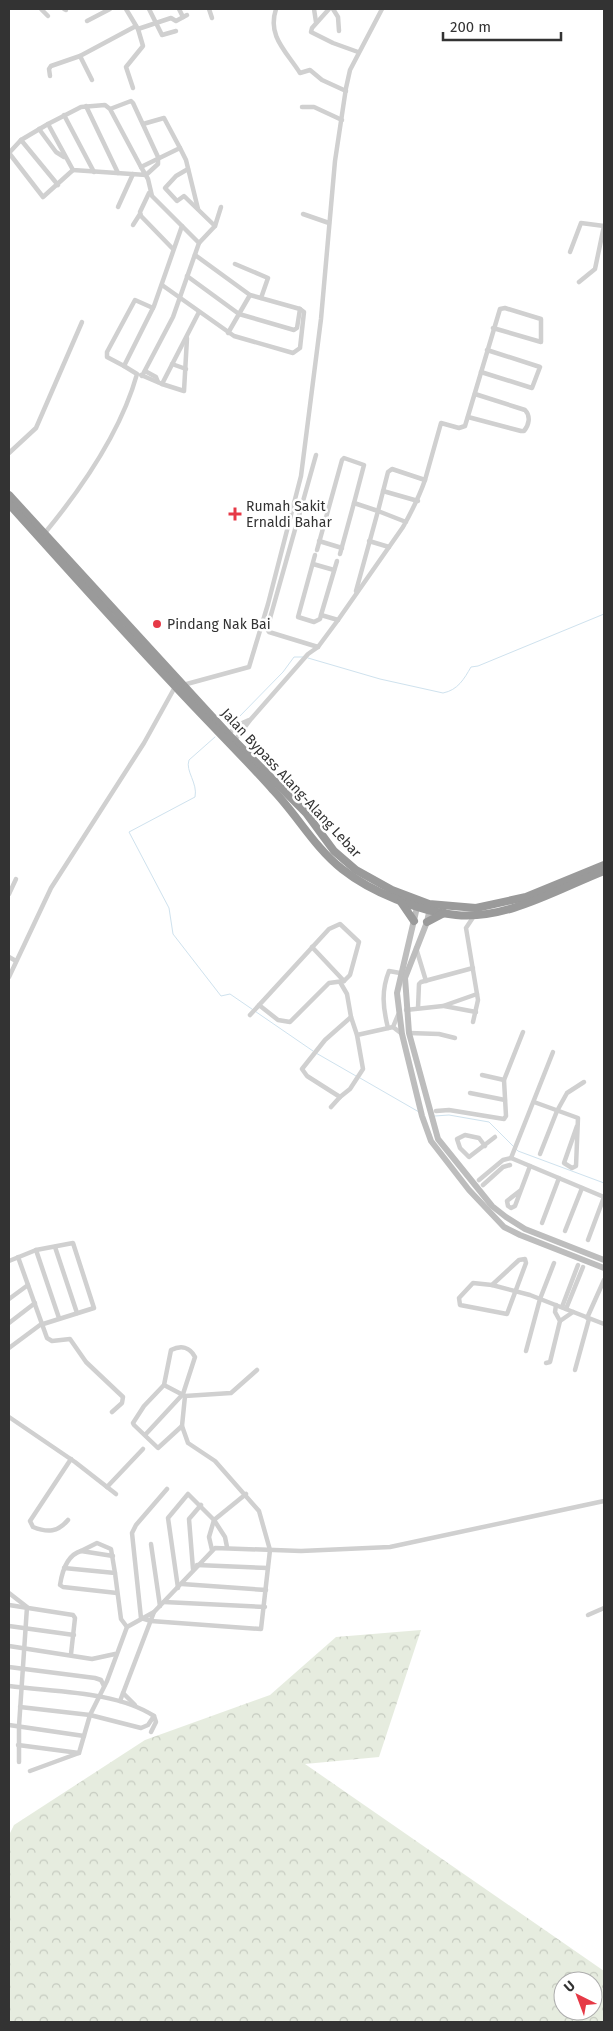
<svg xmlns="http://www.w3.org/2000/svg" width="613" height="2031" font-family="'Fira Sans',sans-serif">
<style>
.forest{fill:url(#forest-crowns);fill-rule:evenodd}
.lines{fill:none;stroke-linecap:round;stroke-linejoin:round}
.stream{stroke:#cfe2ee;stroke-width:1}
.street{stroke:#d0d0d0;stroke-width:4.5}
.secondary{stroke:#bdbdbd;stroke-width:6}
.highway{stroke:#9a9a9a;stroke-width:8}
.poi-dot{fill:#e63946;stroke:#fff;stroke-width:2}
.labels{text-anchor:middle;dominant-baseline:central;stroke-width:5;stroke-linejoin:round;paint-order:stroke}
.poi-label{font-size:14px;fill:#333;stroke:#fff;text-anchor:start}
.street-label{font-size:14px;fill:#333;stroke:#fff}
</style>
<defs>
<pattern id="forest-crowns" width="20" height="18" patternUnits="userSpaceOnUse" patternTransform="scale(1.25)"><rect width="20" height="18" fill="#e6ecdf"/><path d="M2 6a3 3 0 1 1 6 0M12 15a3 3 0 1 1 6 0" fill="none" stroke="#c6cbc0"/></pattern>
</defs>
<rect width="100%" height="100%" fill="#fff"/>
<path class="forest" d="M421,1630l-42,127 -74,7 299,207v51h-595v-187l5,-10 131,-85 125,-45 66,-58zM563,1981h30v30h-30z"/>
<g class="lines">
<g class="stream">
<path d="M308,658l72,21 63,14c15,-3 21,-14 28,-26l7,-1 126,-52"/>
<path d="M229,724l9,-6 45,-46 11,-15h10"/>
<path d="M215,737l-26,23c-4,11 9,23 6,37l-66,35 40,76 4,26 48,62 9,-2 83,57"/>
<path d="M316,1053l40,23"/>
<path d="M360,1078l59,34"/>
<path d="M435,1116l14,-1 40,7 29,29 86,32"/>
</g>
<g class="street">
<path d="M41,9l7,7"/>
<path d="M64,9l2,1"/>
<path d="M126,9l12,20 33,-11 5,3 11,-6"/>
<path d="M149,9l13,26 14,-4"/>
<path d="M179,9l4,8"/>
<path d="M209,9l3,9"/>
<path d="M276,9c-9,27 10,42 24,64l10,-3 12,10 24,11"/>
<path d="M314,9l2,13"/>
<path d="M329,9l-17,19 -1,4 22,11 25,9"/>
<path d="M333,9l5,8 1,14"/>
<path d="M87,21l23,-12"/>
<path d="M80,56l12,24"/>
<path d="M50,76l-1,-7 2,-3 29,-10 56,-30"/>
<path d="M133,88l-7,-21 17,-21 -5,-17"/>
<path d="M86,106l32,67"/>
<path d="M302,107h12l28,13"/>
<path d="M110,109l21,-8 2,2 25,54v7l-12,11 -73,-5 -25,-46 33,-17 24,-2 5,4 31,58 7,12 4,17 47,47 -26,74 -31,59"/>
<path d="M64,115l30,57"/>
<path d="M143,124l21,-6 16,30"/>
<path d="M39,129l17,23 8,5"/>
<path d="M21,140l37,45"/>
<path d="M9,153l34,44 30,-27"/>
<path d="M9,153l12,-13 27,-16"/>
<path d="M141,167l39,-19 6,12 12,49"/>
<path d="M188,169l-12,7 -11,12 12,13 7,-5 31,30 -16,17"/>
<path d="M149,193l-9,19 1,4 31,32"/>
<path d="M118,207l15,-33"/>
<path d="M303,214l26,9"/>
<path d="M133,225l7,-11"/>
<path d="M215,226l6,-19"/>
<path d="M570,252l11,-29 23,3"/>
<path d="M235,264l33,14 -7,20"/>
<path d="M187,276l52,38 55,16 3,-2 3,-19 -50,-14 -55,-40"/>
<path d="M579,282l16,-13 9,-43"/>
<path d="M162,285l72,51 59,17 7,-5 4,-36 -4,-3"/>
<path d="M228,333l22,-38"/>
<path d="M172,364l14,5"/>
<path d="M124,366l-17,-9v-5l28,-52 18,8"/>
<path d="M145,371l11,6 2,5"/>
<path d="M481,372l51,16 8,-21 -53,-17"/>
<path d="M141,375l21,9 37,-72"/>
<path d="M162,384l22,7 3,-53"/>
<path d="M468,417l53,14h3c5,-6 7,-15 1,-21l-50,-16"/>
<path d="M9,453l27,-25 46,-106"/>
<path d="M316,455l-49,174 2,3 49,15"/>
<path d="M425,480l16,-57 18,5 6,-2 35,-117 5,-1 36,11v23l-48,-14"/>
<path d="M383,491l35,10"/>
<path d="M44,534c38,-46 77,-102 93,-160l-13,-8 30,-60 28,-80"/>
<path d="M319,541l23,7"/>
<path d="M369,541l20,6"/>
<path d="M317,550l25,-90 2,-2 20,7 -10,38"/>
<path d="M340,554l14,-51 24,8 -22,80"/>
<path d="M315,555l-17,62 16,5 6,-3 1,-4"/>
<path d="M337,561l-16,54 17,5"/>
<path d="M313,564l21,6"/>
<path d="M183,685l66,-18 19,-63 33,-128 20,-157 14,-158 11,-73 4,-18 32,-61"/>
<path d="M228,734l12,-10 9,-4"/>
<path d="M235,740l16,-21 57,-65 10,-7 20,-27 65,-93c9,-16 16,-30 22,-47l-33,-11 -4,3 -10,39 28,11"/>
<path d="M9,894l7,-15"/>
<path d="M312,947l32,34"/>
<path d="M416,948l10,33"/>
<path d="M9,957l7,4"/>
<path d="M9,977l42,-89 93,-145 31,-56"/>
<path d="M444,1006l32,6"/>
<path d="M418,1008l1,-24 2,-2 52,-14"/>
<path d="M406,1010l37,-4 34,-12"/>
<path d="M250,1015l79,-86 11,-5 19,18 -9,33 -6,6 -15,2 -39,39 -12,-2 -19,-15"/>
<path d="M398,1015l-5,12 9,7"/>
<path d="M473,1022l5,-22 -12,-72 8,-12"/>
<path d="M388,1028c-5,-20 -7,-37 1,-57l11,2"/>
<path d="M409,1033l30,1 16,4"/>
<path d="M357,1035l36,-8"/>
<path d="M482,1075l22,5"/>
<path d="M470,1093l35,7"/>
<path d="M340,1097l10,-8 13,-20 -6,-34 -6,-18"/>
<path d="M534,1102l44,16 -2,48 -4,2 -8,-5 13,-37"/>
<path d="M331,1107l9,-10 -33,-21 -5,-7 23,-29 26,-23 -4,-23 -7,-12"/>
<path d="M436,1111l13,-1 55,9 2,-3 -2,-36 19,-48"/>
<path d="M485,1146l-6,-8 -14,-3 -8,4 3,9 9,9 26,-20"/>
<path d="M540,1154l17,-43 10,-18 17,-11"/>
<path d="M511,1158l42,-106"/>
<path d="M479,1180l24,-20 8,-2 93,39 -16,43"/>
<path d="M483,1185l20,-18 7,-2"/>
<path d="M521,1190l-14,11 1,5 3,2 4,-2 15,-40"/>
<path d="M542,1223l17,-45"/>
<path d="M565,1231l17,-43"/>
<path d="M55,1247l22,66"/>
<path d="M36,1250l23,68"/>
<path d="M18,1257l29,81 5,3 18,-2 16,23 37,35 -1,6 -10,9"/>
<path d="M525,1259l1,4 -19,51 -47,-9 -1,-7 14,-15 19,2 27,-25z"/>
<path d="M9,1261l27,-11 37,-7 21,65 -54,17 -31,23"/>
<path d="M492,1285l38,10 74,29"/>
<path d="M9,1299l19,-14"/>
<path d="M562,1307l16,-42"/>
<path d="M566,1309l17,-42"/>
<path d="M587,1318l17,-38"/>
<path d="M560,1321l13,-9"/>
<path d="M9,1323l26,-20"/>
<path d="M526,1351l14,-52 14,-36"/>
<path d="M546,1363l4,-1 10,-41 -5,-9 1,-7"/>
<path d="M575,1370l14,-51"/>
<path d="M164,1385l21,11 46,-3 26,-23"/>
<path d="M9,1417l66,45 41,32"/>
<path d="M182,1426l3,-30"/>
<path d="M145,1435l38,-41 12,-37c-5,-10 -14,-12 -24,-7l-7,35 -20,21 -11,17 1,2 24,23 24,-22 6,17 27,18 44,50 11,39 -9,79 -110,-8 -10,-3 -9,-85 4,-8 31,-36"/>
<path d="M107,1487l36,-38"/>
<path d="M68,1520c-10,12 -20,13 -35,7l-3,-6 41,-62"/>
<path d="M151,1544l9,62"/>
<path d="M227,1547l-2,-10 -11,-17 32,-26"/>
<path d="M81,1551l16,-8 14,6 4,24"/>
<path d="M113,1556l-32,-5c-14,4 -19,21 -21,34l3,2 54,6"/>
<path d="M197,1565l71,3"/>
<path d="M64,1568l51,5 6,46 6,8"/>
<path d="M193,1569l-4,-50 12,-14"/>
<path d="M182,1584l84,6"/>
<path d="M178,1588l-10,-70 20,-24 26,26 -5,17 3,13"/>
<path d="M9,1593l18,14 -8,119v36"/>
<path d="M164,1602l101,5"/>
<path d="M9,1605l64,10 2,3 -4,36"/>
<path d="M588,1615l16,-7"/>
<path d="M9,1626l65,9"/>
<path d="M9,1646l83,13 23,-5"/>
<path d="M9,1667l86,11 6,2 3,6"/>
<path d="M9,1686c45,6 107,5 145,30"/>
<path d="M123,1693l12,12"/>
<path d="M120,1701l34,-89"/>
<path d="M20,1707l70,8 51,13 7,-3 6,-9 2,6 -5,10"/>
<path d="M9,1725l75,11"/>
<path d="M18,1745l61,8"/>
<path d="M30,1771l49,-18 11,-38 17,-34 20,-54 27,-15 61,-64 86,3 89,-4 214,-46"/>
</g>
<g class="secondary">
<path d="M418,903l-21,90 5,41 20,82 9,25 38,49 35,37 16,8 84,33"/>
<path d="M430,908l-3,14 -22,56 1,13 3,42 29,106 54,67 14,11 19,12 79,31"/>
</g>
<g class="highway">
<path d="M9,495l219,239 78,79 28,38 22,19 36,20 37,14 47,4 50,-11 78,-32"/>
<path d="M9,504c55,61 109,122 165,181 33,36 67,69 99,105 24,25 42,58 69,79 29,23 78,43 114,46 51,5 102,-26 148,-44"/>
<path d="M401,902l13,19"/>
<path d="M427,922l17,-9"/>
</g>
</g>
<g class="poi-dot">
<path d="M232.5 506.5h5v5h5v5h-5v5h-5v-5h-5v-5h5z"/>
<circle cx="157" cy="624" r="5"/>
</g>
<g class="labels">
<g class="poi-label">
<text x="246" y="506">Rumah Sakit<tspan x="246" dy="16">Ernaldi Bahar</tspan></text>
<text x="167" y="624">Pindang Nak Bai</text>
</g>
<g class="street-label">
<text transform="translate(291 783) rotate(47)">Jalan Bypass Alang-Alang Lebar</text>
</g>
</g>
<rect width="613" height="2031" fill="none" stroke="#333333" stroke-width="20"/>
<g transform="translate(578 1996) rotate(318)"><circle r="24" fill="#ffffff" stroke="#adadad"/>
<path d="M0-4L9 19L0 12L-9 19Z" fill="#e63946"/>
<text y="-8" font-size="14" font-weight="bold" text-anchor="middle" fill="#333333">U</text>
</g>
<path d="M443 32v8h118v-8" fill="none" stroke="#333333" stroke-width="2.5"/>
<text x="450" y="32" font-size="15" fill="#333333" stroke="#ffffff" stroke-width="4" paint-order="stroke">200 m</text>
</svg>
